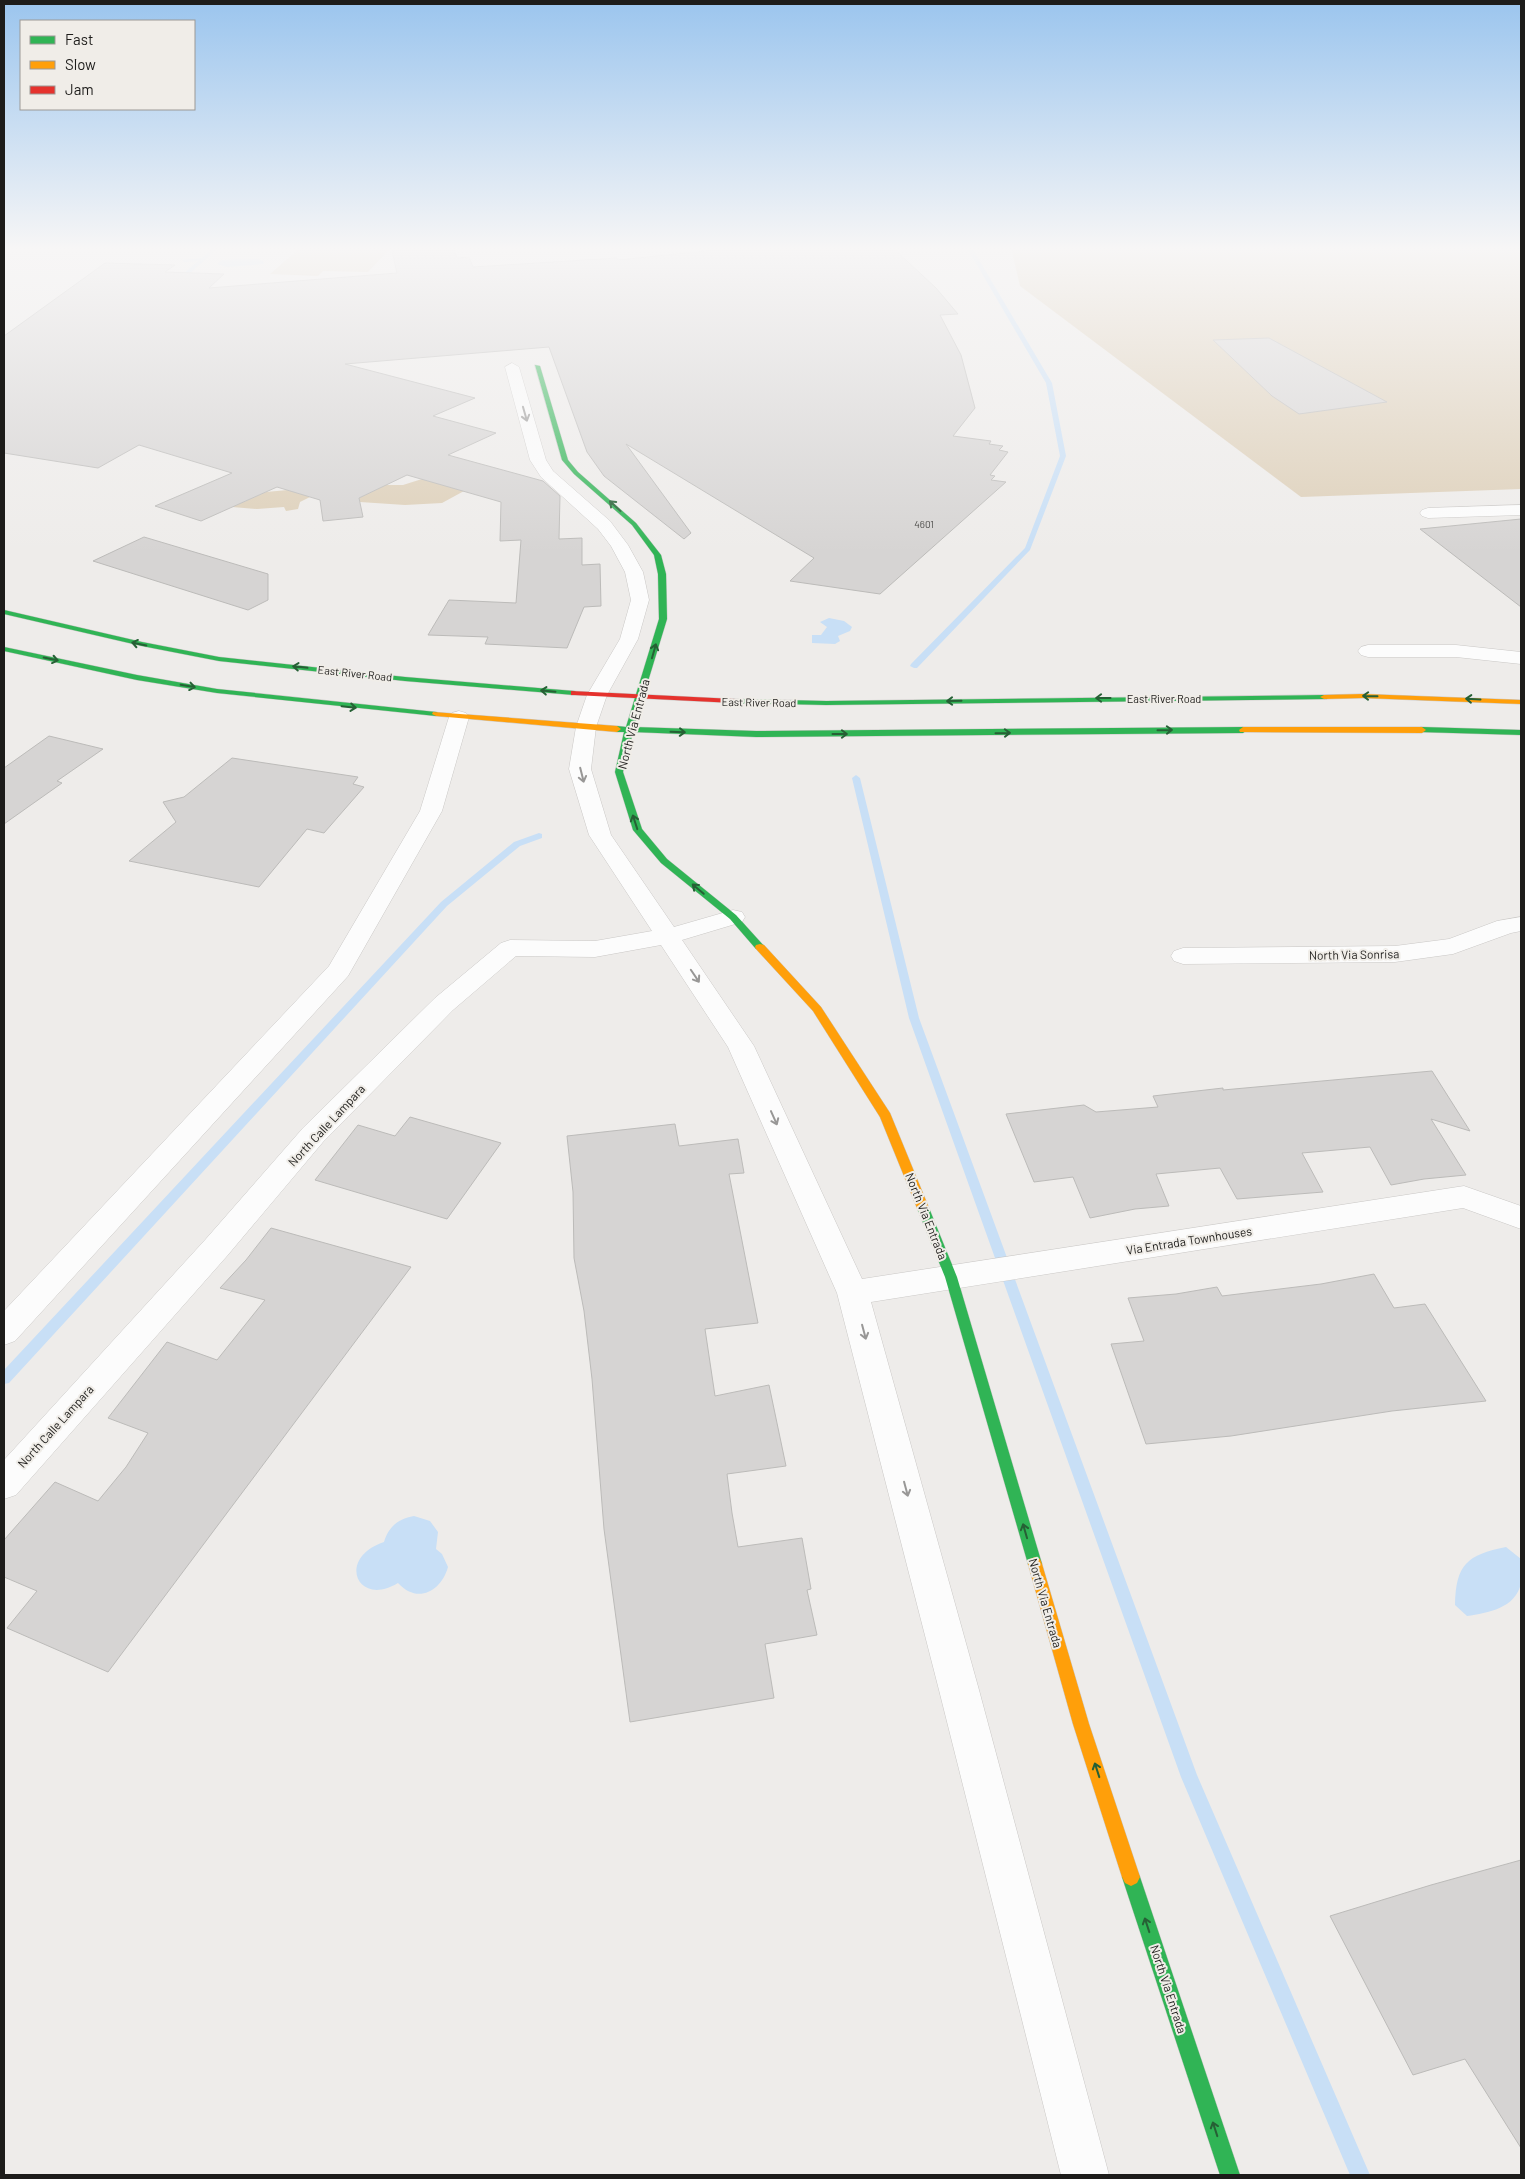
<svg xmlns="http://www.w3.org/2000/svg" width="1525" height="2179" font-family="Barlow,sans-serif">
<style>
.green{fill:#ddcfb8}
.water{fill:#c8dff6}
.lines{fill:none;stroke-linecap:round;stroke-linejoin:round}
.stream{fill:#c8dff6;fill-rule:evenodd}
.building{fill:#d6d4d3;stroke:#bcbbb9}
.street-casing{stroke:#cac8c6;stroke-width:1}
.fast-casing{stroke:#cac8c6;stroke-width:1}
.slow-casing{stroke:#cac8c6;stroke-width:1}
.jam-casing{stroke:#cac8c6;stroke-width:1}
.street{fill:#fcfcfc;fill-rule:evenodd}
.fast{fill:#30b455;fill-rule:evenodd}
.slow{fill:#ff9f0a;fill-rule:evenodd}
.jam{fill:#e5322d;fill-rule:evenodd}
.oneway{stroke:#989796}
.oneway2{stroke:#266035}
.labels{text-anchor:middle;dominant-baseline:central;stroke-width:4;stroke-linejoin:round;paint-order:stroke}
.number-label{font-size:10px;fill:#4b4a48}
.far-street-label{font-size:11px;fill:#1d1c1a;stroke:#f0ede8}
.street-label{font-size:12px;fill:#1d1c1a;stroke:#f0ede8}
</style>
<rect width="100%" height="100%" fill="#eeecea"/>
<g class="green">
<path d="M300,248l89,2 -21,22 -45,-1 -5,5 -48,-2z"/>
<path d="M1011,248h510v241l-220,8 -281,-211z"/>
<path d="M422,479l42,12 -22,12 -37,2 -45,-3 -1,-4 26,-13h18z"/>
<path d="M288,490l22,7 -10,5 -2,7 -12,2 -2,-4 -27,2 -25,-2 34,-15z"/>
</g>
<g class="water">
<path d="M258,259l5,2 1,3 -37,3 -10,-3 5,-4z"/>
<path d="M829,618l15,3 8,6 -2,4 -12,5 2,5 -5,3 -23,-1v-8h9l6,-8 -7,-5z"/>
<path d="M414,1516l16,5 8,11 -2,17 6,5 6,13c-7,25 -31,37 -50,16 -41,25 -62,-25 -14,-41 5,-16 14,-23 30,-26z"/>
<path d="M1506,1547l15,12c0,7 2,17 0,24 -5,25 -33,30 -54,33l-12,-11c1,-41 12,-50 51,-58z"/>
</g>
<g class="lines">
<g class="stream">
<path d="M213,248h5l-39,35h-4v-2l23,-20 -14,1 -2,-2 20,-2z"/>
<path d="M897,248h13l-11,2z"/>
<path d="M967,248h5l80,135 14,73 -36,94 -113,118h-3l-4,-2 1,-2 114,-116 35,-92 -14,-73z"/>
<path d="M856,775l4,3 59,240 278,757 173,400h-20l-169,-398 -272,-759 -57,-240z"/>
<path d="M539,833l3,1v4l-22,8 -73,60 -438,477 -5,1v-14l437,-468 73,-60z"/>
</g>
</g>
<g class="building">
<path d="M421,248h32l4,10 12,-1 4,10 144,-9 1,2 117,-12h158l43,40 22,26 -18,1 21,40 14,53 -22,28 38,5 -2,3 14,2 -4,4 9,2 -18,23 5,1 -4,4 15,2 -126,112 -90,-13 24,-23 -188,-114 65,89 -7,6 -80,-63 -17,-24 -38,-105 -204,17 130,34 -42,18 63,17 -48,22 95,26 17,15 -1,43 23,-1v27l18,-1 1,42 -17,1 -17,41 -82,-4 3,-7 -60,-2 21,-35 67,3 5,-63 -21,1 1,-39 -94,-27 -48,23 4,19 -40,4 -3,-21 -43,-13 -76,34 -46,-15 77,-33 -93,-28 -41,23 -94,-15v-117l101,-73 70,2 -10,7 59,2 -15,14 188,-15 -5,-22z"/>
<path d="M1269,338l118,64 -88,12 -27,-18 -59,-56z"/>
<path d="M1521,519v88l-101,-78z"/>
<path d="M144,537l124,37v26l-20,10 -155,-49z"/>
<path d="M49,736l54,13 -46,32 5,2 -58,41v-56z"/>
<path d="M232,758l126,19 -5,7 11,3 -40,46 -17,-4 -48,58 -130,-26 47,-39 -13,-20 21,-5z"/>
<path d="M1432,1071l38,60 -39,-12 35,56 -42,4 -33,6 -21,-38 -68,6 21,39 -86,7 -17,-31 -64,6 13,32 -34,3 -45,9 -17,-41 -39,5 -28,-68 78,-9 12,7 62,-5 -5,-11 70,-8v2z"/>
<path d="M410,1117l91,26 -54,76 -132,-39 43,-55 37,11z"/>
<path d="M675,1124l4,22 59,-7 6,34 -15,1 29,149 -53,6 10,67 54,-11 17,81 -59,8 5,39 6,34 64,-9 9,51 -4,1 10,45 -52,9 9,54 -144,24 -26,-193 -12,-150 -8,-68 -10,-53 -1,-66 -6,-56z"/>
<path d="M271,1228l140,39 -303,405 -101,-44 30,-37 -33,-14v-37l51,-58 43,19 28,-34 22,-34 -40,-15 59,-76 50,18 48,-60 -45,-12 26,-28z"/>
<path d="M1374,1274l20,34 31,-4 61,97 -94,10 -161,25 -85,8 -35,-100 33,-3 -16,-43 48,-4 41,-7 5,9 99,-12z"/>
<path d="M1521,1860v288l-56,-89 -52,16 -83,-159 101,-31z"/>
</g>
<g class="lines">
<defs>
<g id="street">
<path d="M512,363l7,4 27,93 7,11 57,50 18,24 15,27 6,28 -11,39 -31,56 -11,32 -5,42 20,66 63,92 59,-17 9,2 3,5 -3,5 -60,18 72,106 108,233 602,-93 57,20v23l-58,-21 -592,94 108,388 130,485h-48l-122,-485 -102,-397 -109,-246 -67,-102 -66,12 -79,-1 -63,54 -130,132 -96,114 -211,239 -12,4v-39l201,-220 98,-112 132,-130 66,-55 9,-3 85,1 57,-10 -63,-96 -20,-66 7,-42 11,-32 33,-56 11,-39 -6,-28 -14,-26 -13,-17 -57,-52 -11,-17 -25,-93z"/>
<path d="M1521,505v10l-93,3 -6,-2 -2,-3 2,-3 6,-2z"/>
<path d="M1368,645h88l65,7v12l-65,-7h-88l-7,-2 -3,-4 3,-4z"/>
<path d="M459,711l7,2 3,4 -27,94 -94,165 -333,365 -11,4v-34l325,-345 91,-155 29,-94 3,-4z"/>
<path d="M1521,917v14l-10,2 -58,21 -58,8 -212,2 -9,-3 -3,-5 3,-5 9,-3 212,-2 54,-7 48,-18z"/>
</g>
<g id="fast">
<path d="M535,365l5,1 28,94 10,12 58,51 25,32 5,19 1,45 -33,108 122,4 487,-4 4,3 -4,3 -487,4 -123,-5 -10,40 19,57 25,30 69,56 29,32 -1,2h-8l-26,-30 -69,-56 -28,-33 -18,-58 9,-40h-7l-4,-3 4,-3 9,1 33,-108 -1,-45 -4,-19 -22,-30 -58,-51 -12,-14z"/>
<path d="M4,610l138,32 77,15 186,20 169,14 4,2 -4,2 -169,-14 -186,-20 -77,-15 -138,-32z"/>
<path d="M4,647l133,28 80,14 219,23 4,2 -4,2 -219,-23 -80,-13 -133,-29z"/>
<path d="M1324,695l4,2 -1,2 -501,6 -92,-2 -4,-2 4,-2 92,2z"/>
<path d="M1422,727l99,3v5l-102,-3v-4z"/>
<path d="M923,1204l4,1 2,3 28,69 85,287 -2,5 -5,2 -5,-2 -2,-5 -83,-287 -28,-69 2,-3z"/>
<path d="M1131,1868l6,3 3,6 100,298h-20l-98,-298 3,-6z"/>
</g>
<g id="slow">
<path d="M1363,694l158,6v4l-158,-6 -39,1 -4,-2 4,-2z"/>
<path d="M433,712l184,14 4,3 -4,3 -181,-16 -4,-2z"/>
<path d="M1243,727h179l4,3 -4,3 -182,-1 -1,-2z"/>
<path d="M760,944l4,1 57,62 69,106 39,95 -2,3h-8l-2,-3 -37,-91 -67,-106 -57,-62 -1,-2 1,-2z"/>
<path d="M1035,1557l5,2 2,5 47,160 51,153 -3,6 -6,3 -6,-3 -3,-6 -49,-153 -45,-160 2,-5z"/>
</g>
<path id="jam" d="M571,691l163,8 4,2 -4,2 -160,-8h-3z"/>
</defs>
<use href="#street" class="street-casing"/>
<use href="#fast" class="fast-casing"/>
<use href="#slow" class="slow-casing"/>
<use href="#jam" class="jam-casing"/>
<use href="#street" class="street"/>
<use href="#fast" class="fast"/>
<use href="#slow" class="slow"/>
<use href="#jam" class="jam"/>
</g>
<defs><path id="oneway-shaft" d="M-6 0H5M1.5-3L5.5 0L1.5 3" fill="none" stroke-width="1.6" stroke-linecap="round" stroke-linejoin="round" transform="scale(1.25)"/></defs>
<g class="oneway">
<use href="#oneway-shaft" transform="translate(525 414) rotate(74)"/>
<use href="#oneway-shaft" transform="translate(582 775) rotate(76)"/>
<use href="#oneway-shaft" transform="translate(695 976) rotate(56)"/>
<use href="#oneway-shaft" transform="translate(774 1118) rotate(66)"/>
<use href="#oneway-shaft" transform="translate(864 1332) rotate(75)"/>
<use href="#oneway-shaft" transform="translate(906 1489) rotate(75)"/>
</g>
<g class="oneway2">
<use href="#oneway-shaft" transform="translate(615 506) rotate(-137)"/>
<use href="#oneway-shaft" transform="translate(139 644) rotate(-168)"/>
<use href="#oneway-shaft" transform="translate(654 651) rotate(-74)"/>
<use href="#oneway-shaft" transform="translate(51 659) rotate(12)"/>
<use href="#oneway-shaft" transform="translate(300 667) rotate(-174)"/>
<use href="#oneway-shaft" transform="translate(188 686) rotate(10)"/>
<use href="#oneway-shaft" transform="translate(548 691) rotate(-175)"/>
<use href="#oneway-shaft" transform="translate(1370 696) rotate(-179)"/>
<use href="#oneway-shaft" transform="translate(1103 698) rotate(180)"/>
<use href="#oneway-shaft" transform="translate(1473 699) rotate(-177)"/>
<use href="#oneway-shaft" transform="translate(954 701) rotate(179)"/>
<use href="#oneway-shaft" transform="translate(349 707) rotate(6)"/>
<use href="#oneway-shaft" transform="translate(1165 730) rotate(-1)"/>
<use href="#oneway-shaft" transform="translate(678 732) rotate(2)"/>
<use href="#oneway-shaft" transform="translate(1003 733) rotate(-1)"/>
<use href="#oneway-shaft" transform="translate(840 734)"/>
<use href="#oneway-shaft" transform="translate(635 822) rotate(-108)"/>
<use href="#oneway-shaft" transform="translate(698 889) rotate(-140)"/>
<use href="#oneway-shaft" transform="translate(1025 1531) rotate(-106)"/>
<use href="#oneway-shaft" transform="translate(1097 1770) rotate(-108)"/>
<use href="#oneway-shaft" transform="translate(1147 1925) rotate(-108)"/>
<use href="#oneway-shaft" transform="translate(1215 2129) rotate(-108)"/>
</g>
<linearGradient id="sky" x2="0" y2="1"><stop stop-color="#9bc5ee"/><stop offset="0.45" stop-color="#f7f6f6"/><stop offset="1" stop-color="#f7f6f6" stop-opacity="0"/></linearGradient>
<rect width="1525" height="553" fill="url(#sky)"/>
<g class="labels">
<g class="number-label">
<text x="924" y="524">4601</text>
</g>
<g class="far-street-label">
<text transform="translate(355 673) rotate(6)">East River Road</text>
<text x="1164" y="698">East River Road</text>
<text transform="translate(759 702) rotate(1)">East River Road</text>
</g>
<g class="street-label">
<text transform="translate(633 724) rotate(-75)">North Via Entrada</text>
<text transform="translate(1354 954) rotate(-1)">North Via Sonrisa</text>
<text transform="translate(326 1125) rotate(-47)">North Calle Lampara</text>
<text transform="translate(927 1216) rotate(68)">North Via Entrada</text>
<text transform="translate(1189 1240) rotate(-9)">Via Entrada Townhouses</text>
<text transform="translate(55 1426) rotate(-48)">North Calle Lampara</text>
<text transform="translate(1046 1603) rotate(74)">North Via Entrada</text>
<text transform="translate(1169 1989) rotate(72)">North Via Entrada</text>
</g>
</g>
<rect width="1525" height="2179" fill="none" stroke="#1d1c1a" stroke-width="10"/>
<rect x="20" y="20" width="175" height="90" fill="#f0ede8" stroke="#9c9996"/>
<rect x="30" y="36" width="25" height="8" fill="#30b455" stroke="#9c9996"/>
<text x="65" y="45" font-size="15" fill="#1d1c1a">Fast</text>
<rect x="30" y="61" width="25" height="8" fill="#ff9f0a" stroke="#9c9996"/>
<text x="65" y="70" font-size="15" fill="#1d1c1a">Slow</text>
<rect x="30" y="86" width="25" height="8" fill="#e5322d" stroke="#9c9996"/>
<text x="65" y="95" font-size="15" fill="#1d1c1a">Jam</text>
</svg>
